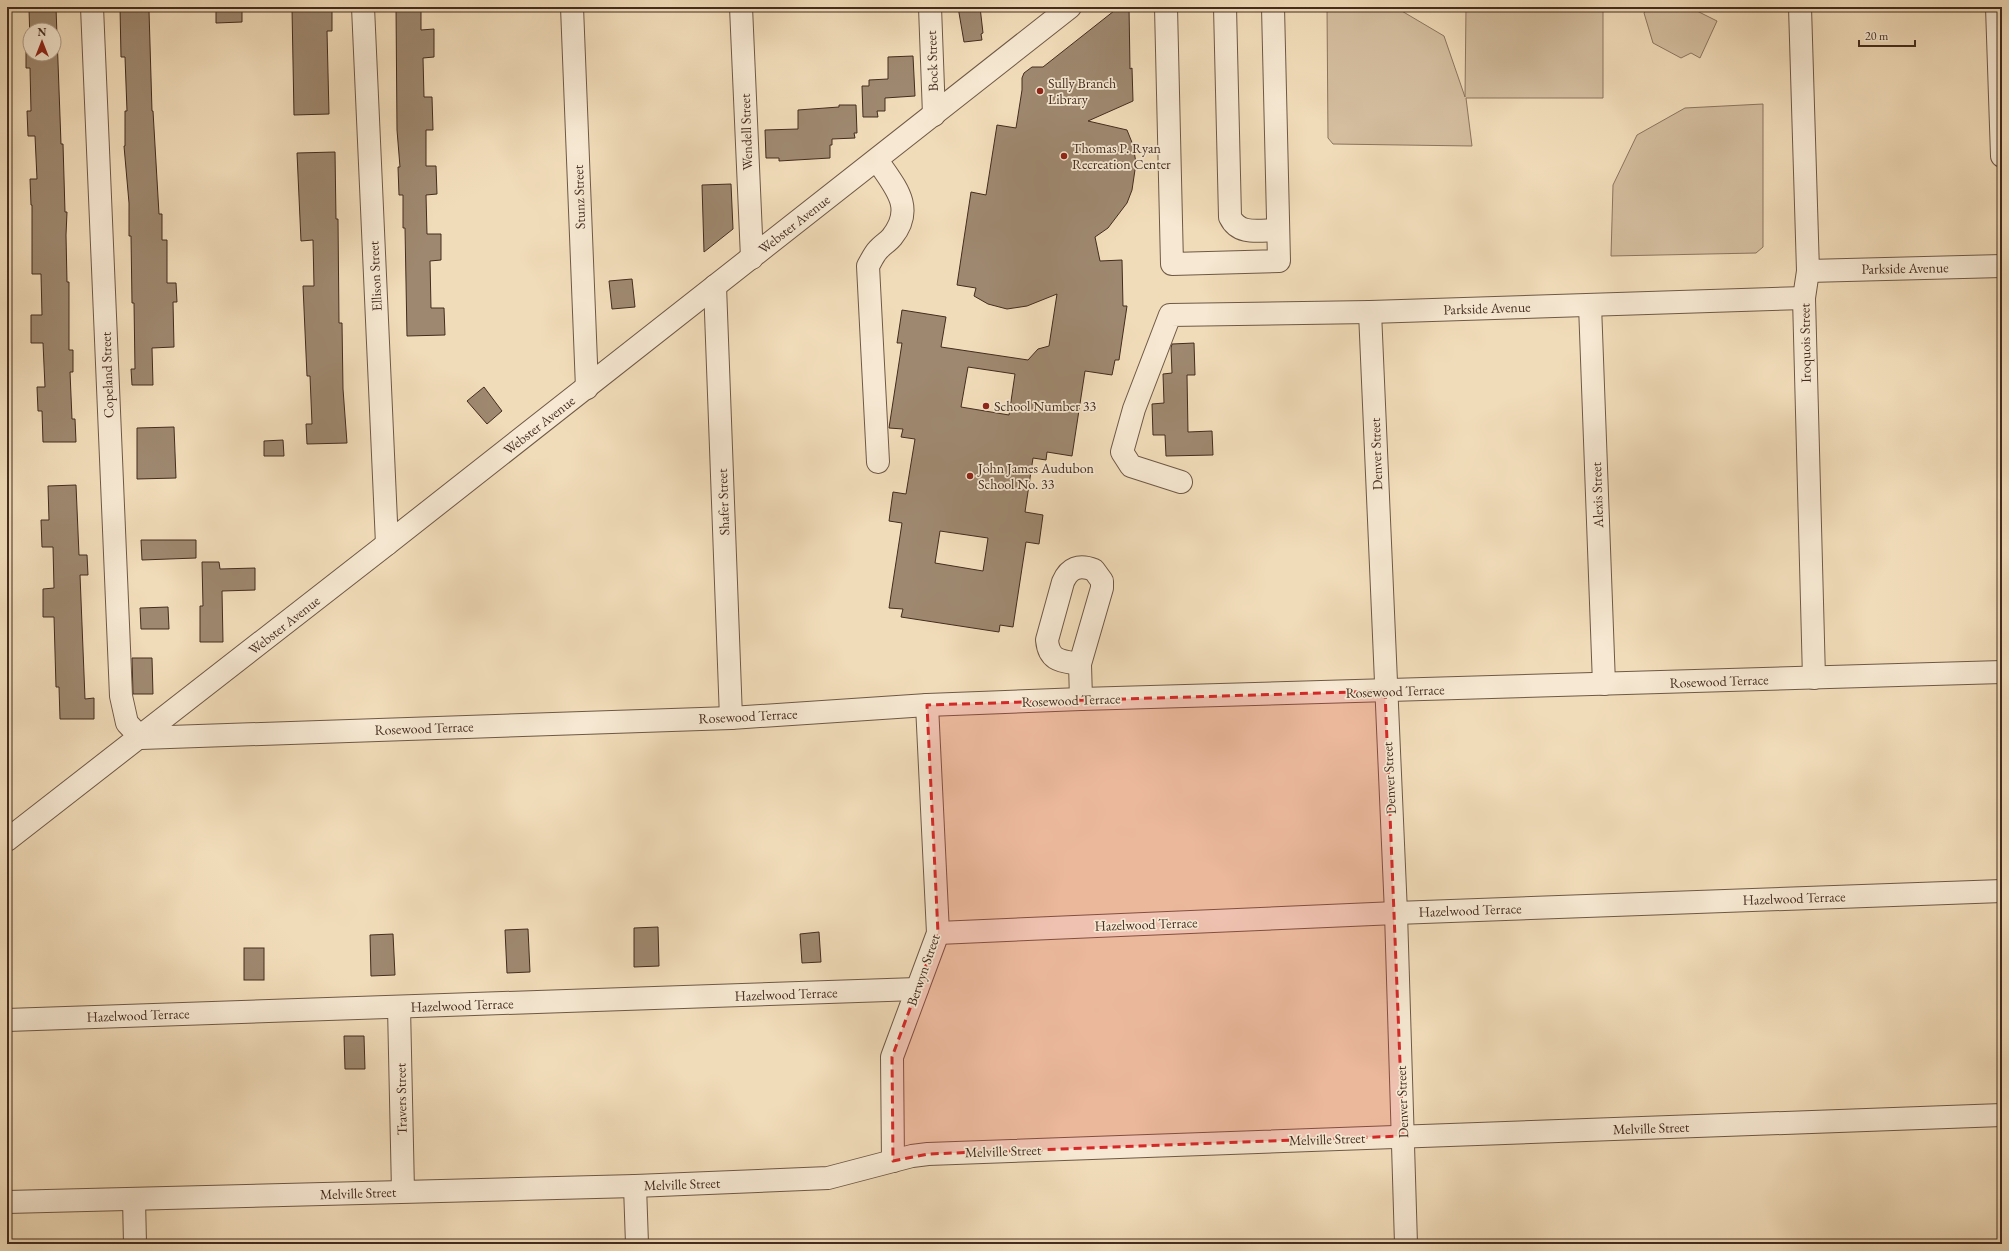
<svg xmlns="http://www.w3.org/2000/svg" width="2009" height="1251" font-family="'EB Garamond',serif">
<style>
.green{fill:#d4be9f;stroke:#8c755f}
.building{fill:#9e886f;stroke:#442c1f;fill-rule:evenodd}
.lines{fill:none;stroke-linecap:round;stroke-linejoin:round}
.minor-casing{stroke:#6f5846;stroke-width:24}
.minor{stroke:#f6e8d2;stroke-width:22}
.marked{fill:#d62828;fill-opacity:0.2;stroke:#d62828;stroke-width:3;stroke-dasharray:8 5;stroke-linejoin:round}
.poi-dot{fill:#8f2418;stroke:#f6e8d2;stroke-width:1.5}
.labels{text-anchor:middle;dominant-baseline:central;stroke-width:3.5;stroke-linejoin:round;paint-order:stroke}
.street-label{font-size:14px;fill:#442c1f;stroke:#f6e8d2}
.poi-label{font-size:14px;fill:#442c1f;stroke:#f6e8d2;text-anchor:start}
</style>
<rect width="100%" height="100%" fill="#f1dcb9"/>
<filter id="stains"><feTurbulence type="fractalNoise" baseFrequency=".005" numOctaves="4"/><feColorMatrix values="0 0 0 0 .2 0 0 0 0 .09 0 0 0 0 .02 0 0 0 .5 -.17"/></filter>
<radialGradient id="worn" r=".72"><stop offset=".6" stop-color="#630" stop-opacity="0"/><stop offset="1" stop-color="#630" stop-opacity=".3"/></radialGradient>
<g class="green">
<path d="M1327,7h68l49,29 21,61 1,-90h137v91h-137l6,48 -139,-2 -5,-6z"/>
<path d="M1648,7h41l28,14 -17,37 -9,-5 -10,5 -28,-15 -9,-30z"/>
<path d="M1763,104v143l-7,6 -145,3 2,-71 24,-50 48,-27z"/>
</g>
<g class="building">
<path d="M120,7h27v4h2l3,100h1l6,103h3v26h5v43h9l1,19h-4l1,45 -22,1 1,37h-21l-1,-16h4l-1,-66h-2l-1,-67h-2v-33l-5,-57h1v-35h2l-2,-54h-4z"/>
<path d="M216,7h26v15l-26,1z"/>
<path d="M396,7h25v23l13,-1v28l-11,1 1,39h8l1,33h-7v36h10l1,28 -11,1 1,39h14v26l-11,1 1,47h13l1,27 -38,1 -2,-108h-2v-33h-4l-1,-28h2l-3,-37z"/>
<path d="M958,7h22l3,26 -2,1 1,6 -18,2z"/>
<path d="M1119,7h10l1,62 2,-1 1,33 -45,20 39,9 6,15 3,18 -4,27 -5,13 -19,25 -13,9 5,24 22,-1 1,46h4l-8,54h-4l-3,15 -27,-4 -13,85 -25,-4 -1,8 -13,-2 -8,54 18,3 -4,29 -13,-2 -13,85 -13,-2 -1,7 -98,-15 2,-8 -14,-1 13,-85 -13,-2 4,-29 13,2 9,-55 -14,-2 2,-8 -14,-1 13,-85h-5l5,-33 44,7 -5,30 87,13 10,-11 11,-3 8,-52 -30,12 -20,3 -19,-5 -14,-8 2,-8 -19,-3 14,-93 15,3 11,-70 19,3 6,-38v-12l2,-5 8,-6h11zM968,367l47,7 -6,41 -48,-8zM940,531l48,7 -5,33 -48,-8z"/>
<path d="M56,8l5,136h2l2,68h2l-1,23 1,47h2v68h4v22h-3l2,47h3l1,23h-33l-1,-31h-4l-1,-24h8l-2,-44h-12v-28h11l-1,-41h-9v-69h-1l-1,-26h7l-2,-43h-7l-1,-25h4l-1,-43h-4v-26h4l-1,-33zM30,30h24v24h-24z"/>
<path d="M332,8v23h-5l2,83 -35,1 -2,-106z"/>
<path d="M913,56l2,40 -30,2v13h-8l1,6h-15l-1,-31h7v-6l19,-1v-22z"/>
<path d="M839,105h17l1,28h-3l1,5 -23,1v6h-2v13l-51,3v-3h-13l-1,-28 33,-1v-19l41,-3z"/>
<path d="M335,152l1,67h2l1,104h3l1,66 4,54 -40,1 -1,-20h6l-2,-48h-3l-4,-90h11l-1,-46 -12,1 -4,-88z"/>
<path d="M731,184l2,45 -29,23 -2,-67z"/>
<path d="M632,279l3,28 -23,2 -3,-28z"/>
<path d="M1194,343l1,32h-8l1,57 24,-1 1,24 -47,1 -1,-21h-12l-1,-31 12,-1 -1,-29 9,-1 -1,-25 1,-4z"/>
<path d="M484,387l18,24 -15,13 -20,-23z"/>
<path d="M174,427l2,51 -39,1v-51z"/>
<path d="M283,440l1,16h-20v-15z"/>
<path d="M76,485l3,70h8l1,20h-8l5,124 9,-1v21h-34l-1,-32h-3l-2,-70h-11v-28l11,-1 -1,-41h-11l-1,-27h8l-1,-34z"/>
<path d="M141,540h55v18l-54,2z"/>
<path d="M202,562h17l1,7 35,-1v22l-33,1 1,51h-23v-36h3z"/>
<path d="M168,607l1,22h-28l-1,-21z"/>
<path d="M132,658h20l1,36h-20z"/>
<path d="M658,927l1,39 -25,1v-39z"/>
<path d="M528,929l2,43 -23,1 -2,-43z"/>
<path d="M819,932l2,30 -19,1 -2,-29z"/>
<path d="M393,934l2,41 -24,1 -1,-41z"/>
<rect x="244" y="948" width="20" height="32"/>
<path d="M344,1036h20l1,33h-20z"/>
</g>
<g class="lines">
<defs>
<g id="minor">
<path d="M92,7l29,689 6,27 14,15 590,-20 196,-13 154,-6 921,-27"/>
<path d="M363,7l24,537"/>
<path d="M572,7l15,381"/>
<path d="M741,7l11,251"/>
<path d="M930,7l4,108"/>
<path d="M1166,7l6,257 107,-3 -6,-254"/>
<path d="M1225,7l5,210c9,19 30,13 48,13"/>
<path d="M1800,7l8,264 -4,27 10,380"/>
<path d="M1997,7l5,149"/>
<path d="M877,160c17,26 39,47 15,77 -4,5 -10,8 -14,13 -4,4 -7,11 -10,16l10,196"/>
<path d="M1808,271l194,-5"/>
<path d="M715,286l16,432"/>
<path d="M1590,305l14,379"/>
<path d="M1370,312l26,601 10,331"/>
<path d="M1181,482l-50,-16 -9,-14 12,-43 36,-94 200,-3 434,-14"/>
<path d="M1080,664c-18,-3 -31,-2 -33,-24l16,-58c6,-14 16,-18 31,-12l8,11v7l-22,76 1,35"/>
<path d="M7,840l380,-296 683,-537"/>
<path d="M938,933l458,-20 606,-22"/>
<path d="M399,1007l4,184"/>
<path d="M7,1020l910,-31"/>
<path d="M893,1161l-1,-104 46,-124 -11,-228"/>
<path d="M635,1186l2,58"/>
<path d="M134,1199l1,45"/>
<path d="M7,1202l628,-16 193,-8 84,-22 16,-2 1074,-39"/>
</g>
</defs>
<use href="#minor" class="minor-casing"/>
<use href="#minor" class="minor"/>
</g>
<path class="marked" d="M1385,691l18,445 -475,18 -35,7 -1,-104 46,-124 -11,-228z"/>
<g class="poi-dot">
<circle cx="1040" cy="91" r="4"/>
<circle cx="1064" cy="156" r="4"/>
<circle cx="986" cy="406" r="4"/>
<circle cx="970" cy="476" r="4"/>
</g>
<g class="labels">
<g class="street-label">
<text transform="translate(932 61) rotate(-92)">Bock Street</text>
<text transform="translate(746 132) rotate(-92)">Wendell Street</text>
<text transform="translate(579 197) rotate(-92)">Stunz Street</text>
<text transform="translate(794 224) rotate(-38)">Webster Avenue</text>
<text transform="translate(1905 268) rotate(-1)">Parkside Avenue</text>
<text transform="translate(375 276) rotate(-93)">Ellison Street</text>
<text transform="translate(1487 308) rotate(-2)">Parkside Avenue</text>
<text transform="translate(1805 343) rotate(-91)">Iroquois Street</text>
<text transform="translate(107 375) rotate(-92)">Copeland Street</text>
<text transform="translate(539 425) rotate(-38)">Webster Avenue</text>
<text transform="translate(1376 454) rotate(-92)">Denver Street</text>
<text transform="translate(1597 495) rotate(-92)">Alexis Street</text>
<text transform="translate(723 502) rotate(-92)">Shafer Street</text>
<text transform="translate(284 625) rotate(-38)">Webster Avenue</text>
<text transform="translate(1719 681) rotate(-2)">Rosewood Terrace</text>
<text transform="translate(1395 691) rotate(-2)">Rosewood Terrace</text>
<text transform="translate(1071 700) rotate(-2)">Rosewood Terrace</text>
<text transform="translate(748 716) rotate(-3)">Rosewood Terrace</text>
<text transform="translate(424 728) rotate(-2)">Rosewood Terrace</text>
<text transform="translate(1389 778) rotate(-93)">Denver Street</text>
<text transform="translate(1794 898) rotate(-2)">Hazelwood Terrace</text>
<text transform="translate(1470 910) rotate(-2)">Hazelwood Terrace</text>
<text transform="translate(1146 924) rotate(-2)">Hazelwood Terrace</text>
<text transform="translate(923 970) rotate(-71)">Berwyn Street</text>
<text transform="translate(786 994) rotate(-2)">Hazelwood Terrace</text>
<text transform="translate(462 1005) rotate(-2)">Hazelwood Terrace</text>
<text transform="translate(138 1015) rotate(-2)">Hazelwood Terrace</text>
<text transform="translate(401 1099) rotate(-91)">Travers Street</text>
<text transform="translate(1402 1102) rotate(-92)">Denver Street</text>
<text transform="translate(1651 1128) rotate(-2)">Melville Street</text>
<text transform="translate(1327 1139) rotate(-2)">Melville Street</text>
<text transform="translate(1003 1151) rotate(-2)">Melville Street</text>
<text transform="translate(682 1184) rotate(-2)">Melville Street</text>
<text transform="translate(358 1193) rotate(-2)">Melville Street</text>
</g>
<g class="poi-label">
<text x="1048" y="83">Sully Branch<tspan x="1048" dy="16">Library</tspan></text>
<text x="1072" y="148">Thomas P. Ryan<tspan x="1072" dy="16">Recreation Center</tspan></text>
<text x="994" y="406">School Number 33</text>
<text x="978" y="468">John James Audubon<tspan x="978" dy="16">School No. 33</tspan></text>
</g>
</g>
<rect width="2009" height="1251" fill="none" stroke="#f1dcb9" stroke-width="24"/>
<rect x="8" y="8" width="1993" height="1235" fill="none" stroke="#442c1f" stroke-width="2"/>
<rect x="12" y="12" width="1985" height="1227" fill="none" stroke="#442c1f"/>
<g transform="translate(42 42)"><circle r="19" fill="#f6e8d2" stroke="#af9d8a"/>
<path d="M0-3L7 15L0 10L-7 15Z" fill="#8f2418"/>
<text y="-6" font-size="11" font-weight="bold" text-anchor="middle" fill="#442c1f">N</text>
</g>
<path d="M1859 40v6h56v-6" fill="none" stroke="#442c1f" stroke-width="2"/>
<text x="1865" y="40" font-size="12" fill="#442c1f" stroke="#f6e8d2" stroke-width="3" paint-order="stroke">20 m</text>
<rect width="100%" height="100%" filter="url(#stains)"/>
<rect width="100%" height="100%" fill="url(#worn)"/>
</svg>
